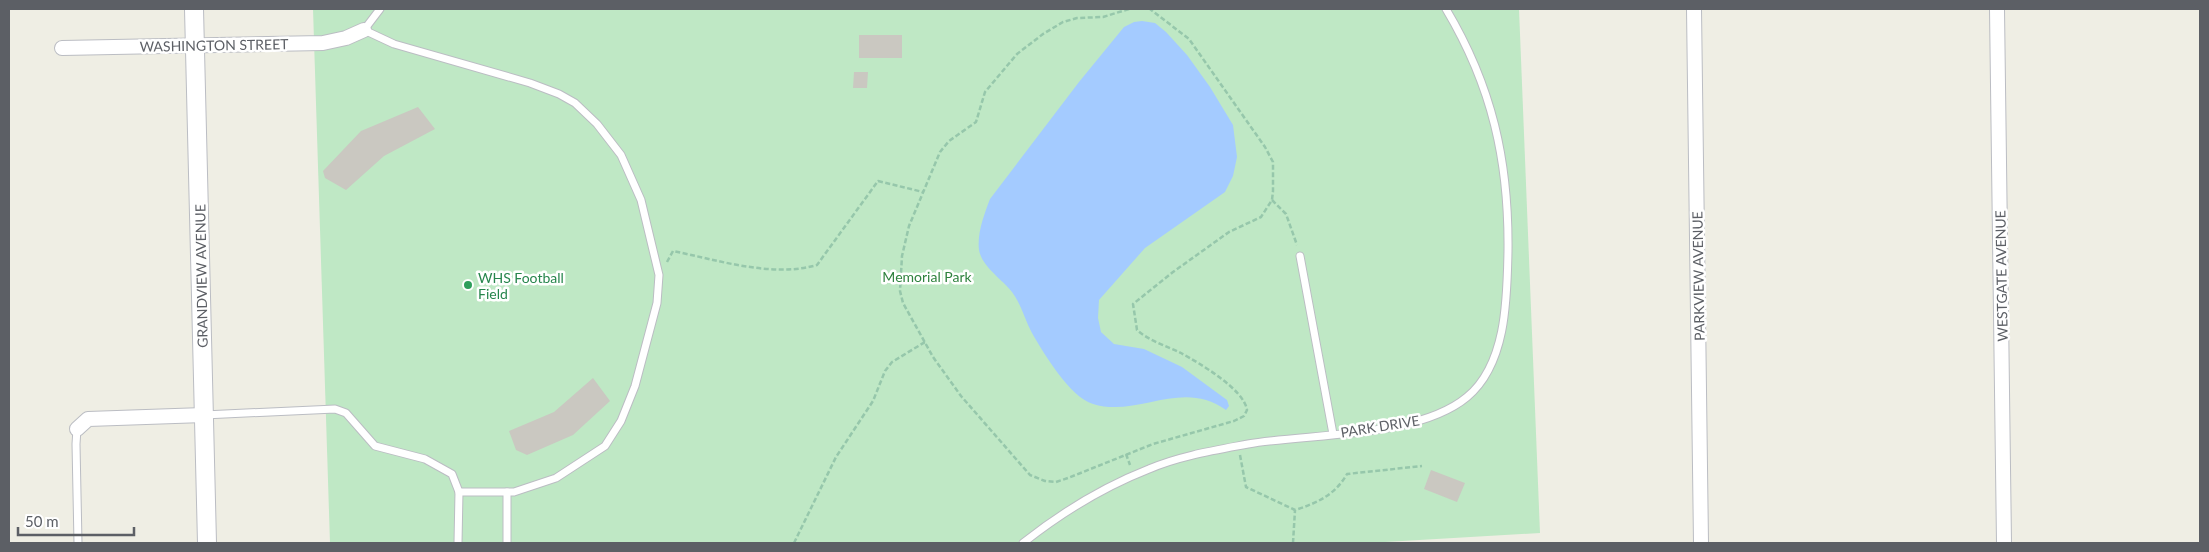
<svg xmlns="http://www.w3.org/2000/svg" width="2209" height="552" font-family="Lato,sans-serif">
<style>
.green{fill:#bfe8c5}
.water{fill:#a4cbff}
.building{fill:#cac8c1}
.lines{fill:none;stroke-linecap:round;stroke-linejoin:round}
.service-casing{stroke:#bbbdc3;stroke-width:9}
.minor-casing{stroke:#bbbdc3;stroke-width:16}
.tertiary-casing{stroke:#bbbdc3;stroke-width:20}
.path{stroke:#96c7ab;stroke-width:2.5;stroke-dasharray:5 2.5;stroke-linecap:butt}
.service{stroke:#fff;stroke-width:7}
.minor{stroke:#fff;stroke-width:14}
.tertiary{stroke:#fff;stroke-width:18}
.leisure-dot{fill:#2e9e5b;stroke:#fff;stroke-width:2}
.labels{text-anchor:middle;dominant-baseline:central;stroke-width:5;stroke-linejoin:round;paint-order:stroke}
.street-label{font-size:14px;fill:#5c5f65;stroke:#fff}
.park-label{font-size:14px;fill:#2f823e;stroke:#fff}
.leisure-label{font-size:14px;fill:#27864d;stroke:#fff;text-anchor:start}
</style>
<rect width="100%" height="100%" fill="#efeee4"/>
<path class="green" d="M313,9h1206l21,524 -172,10h-1038z"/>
<path class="water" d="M1142,21l13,2 11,9 21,23 23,32 23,38 4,32 -4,19 -8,16 -80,56 -46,52 -1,18 3,14 13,12 30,5 38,18 45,33 2,6 -3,4c-44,-32 -88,8 -133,-6 -23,-7 -49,-50 -61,-71 -7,-13 -11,-29 -20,-41 -10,-13 -30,-25 -33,-42 -2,-17 5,-35 11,-51l89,-117 45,-55 10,-5z"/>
<g class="building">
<rect x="859" y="35" width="43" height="23"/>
<path d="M854,72h14l-1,16h-14z"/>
<path d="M418,107l17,22 -51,27 -38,34 -21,-12 -2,-7 38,-40z"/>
<path d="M593,378l17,23 -37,34 -46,20 -11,-5 -7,-19 45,-19z"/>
<path d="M1431,470l34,13 -8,19 -33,-13z"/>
</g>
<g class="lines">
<defs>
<g id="service">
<path d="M380,9l-16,21 30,14 136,39 29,11 16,9 22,21 24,31 20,45 18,75 -2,28 -22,83 -14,35 -16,25 -49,32 -42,14h-55"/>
<path d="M1300,256l33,178"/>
<path d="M204,415l131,-6 11,4 29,33 50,13 27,15 7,18 -1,51"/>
<path d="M77,429l-1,15 2,99"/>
<path d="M507,543v-51"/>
<path d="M1023,543c38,-30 80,-56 126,-74 30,-13 67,-19 99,-25 63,-11 170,-6 219,-47 40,-33 40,-100 41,-146 1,-90 -16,-165 -62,-242"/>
</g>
<g id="minor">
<path d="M1694,9l7,534"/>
<path d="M1997,9l7,534"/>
<path d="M62,48l261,-5 23,-5 18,-8"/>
<path d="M77,429l11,-10 116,-4"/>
</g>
<path id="tertiary" d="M194,9l13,534"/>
</defs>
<use href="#service" class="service-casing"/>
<use href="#minor" class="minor-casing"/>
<use href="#tertiary" class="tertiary-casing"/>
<g class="path">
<path d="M1129,9l-26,8 -26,1 -14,4 -20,12 -26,20 -32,38 -9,30 -27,19 -9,11 -31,74 -7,30 -2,35 3,12 30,54 28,39 69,79 15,6 11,1 12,-4 85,-34 81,-23 10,-5 3,-6c-3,-21 -48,-47 -66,-57 -14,-7 -32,-12 -44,-23l-4,-26 40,-32 56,-40 32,-15 11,-17 1,-9v-29l-8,-15 -76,-108 -39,-30"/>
<path d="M1272,200l14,14 11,31"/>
<path d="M667,262l6,-11c44,9 100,27 144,14l61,-84 45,11"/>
<path d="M1126,454l4,11"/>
<path d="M1240,455l6,32 49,23c22,-7 40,-15 52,-36l75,-8"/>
<path d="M794,543l42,-86 37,-56 12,-30 7,-9 33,-20"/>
<path d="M1293,543l2,-33"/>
</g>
<use href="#service" class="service"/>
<use href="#minor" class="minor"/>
<use href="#tertiary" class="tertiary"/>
</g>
<circle class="leisure-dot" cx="468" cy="285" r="5"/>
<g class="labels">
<g class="street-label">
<text transform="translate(214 45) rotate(-1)">WASHINGTON STREET</text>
<text transform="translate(201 276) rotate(-91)">GRANDVIEW AVENUE</text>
<text transform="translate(1698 276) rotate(-91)">PARKVIEW AVENUE</text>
<text transform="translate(2001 276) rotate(-91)">WESTGATE AVENUE</text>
<text transform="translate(1380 426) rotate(-9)">PARK DRIVE</text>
</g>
<g class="park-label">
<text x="927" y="276">Memorial Park</text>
</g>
<g class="leisure-label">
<text x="478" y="277">WHS Football<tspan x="478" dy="16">Field</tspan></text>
</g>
</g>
<rect width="2209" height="552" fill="none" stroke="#5c5f65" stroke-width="20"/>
<path d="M18 527v8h116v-8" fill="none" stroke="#5c5f65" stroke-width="2.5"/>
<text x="25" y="527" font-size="15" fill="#5c5f65" stroke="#ffffff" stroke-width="4" paint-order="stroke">50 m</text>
</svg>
